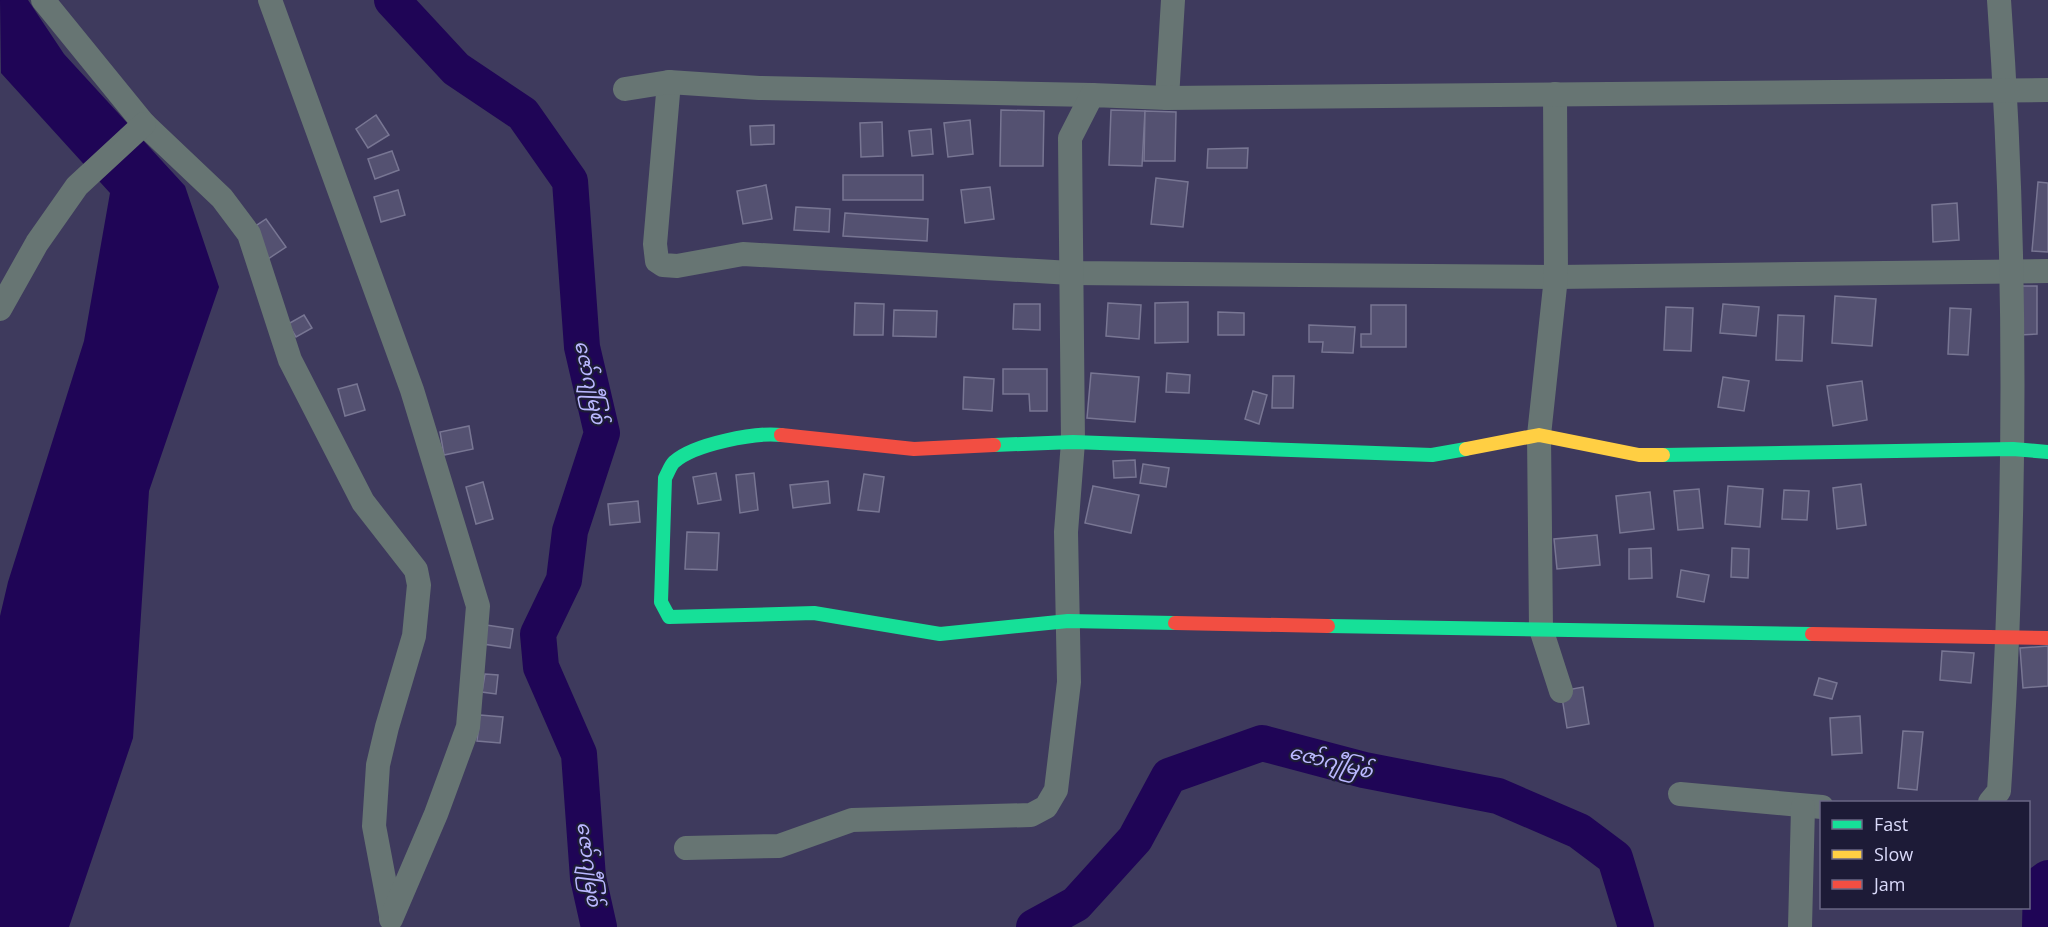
<svg xmlns="http://www.w3.org/2000/svg" width="2048" height="927" font-family="'Open Sans','Noto Sans Myanmar',sans-serif">
<style>
.water{fill:#1f0556}
.lines{fill:none;stroke-linecap:round;stroke-linejoin:round}
.river{stroke:#1f0556;stroke-width:36}
.building{fill:#545171;stroke:#787693;stroke-width:1.5}
.street{stroke:#677573;stroke-width:24}
.fast{stroke:#16e098;stroke-width:14}
.slow{stroke:#ffcf43;stroke-width:14}
.jam{stroke:#f24e42;stroke-width:14}
.labels{text-anchor:middle;dominant-baseline:central;stroke-width:4.5;stroke-linejoin:round;paint-order:stroke}
.water-label{font-size:20px;font-style:italic;fill:#bab8ff;stroke:#1d1b37}
</style>
<rect width="100%" height="100%" fill="#3e3a5d"/>
<path class="water" d="M0,0h28l36,54 121,132 34,101 -70,204 -16,247 -64,189h-69v-311l8,-34 76,-241 26,-148 -109,-120z"/>
<g class="lines">
<g class="river">
<path d="M392,0l64,69 67,45 47,67 12,166 20,86 -32,98 -6,49 -26,54 3,33 38,87 9,124 11,49"/>
<path d="M1034,927l42,-23 59,-65 34,-63 93,-33 102,27 134,26 81,35 36,27 21,69"/>
<path d="M2040,927l1,-44 7,-5"/>
</g>
</g>
<g class="building">
<path d="M1001,110l43,1 -1,55h-43z"/>
<path d="M1111,110l34,1 -3,55 -33,-1z"/>
<path d="M1145,111l31,1 -1,49h-31z"/>
<path d="M376,115l13,20 -21,13 -12,-19z"/>
<path d="M970,120l3,34 -25,3 -4,-34z"/>
<path d="M882,122l1,34 -22,1 -1,-34z"/>
<path d="M774,125v19l-23,1 -1,-19z"/>
<path d="M931,129l2,25 -21,2 -3,-25z"/>
<path d="M1248,148l-1,20h-40l1,-19z"/>
<path d="M392,151l7,19 -24,9 -7,-20z"/>
<rect x="843" y="175" width="80" height="25"/>
<path d="M1156,178l32,4 -5,45 -32,-3z"/>
<path d="M2038,182l10,1v69l-16,-1z"/>
<path d="M766,185l6,34 -29,5 -6,-33z"/>
<path d="M990,187l4,32 -29,4 -4,-33z"/>
<path d="M398,190l7,25 -24,7 -7,-25z"/>
<path d="M1957,203l2,37 -26,2 -1,-37z"/>
<path d="M796,207l34,2 -1,23 -35,-2z"/>
<path d="M845,213l83,6 -1,22 -84,-5z"/>
<path d="M266,219l20,28 -18,12 -20,-28z"/>
<path d="M2021,286h16v48l-17,1z"/>
<path d="M1835,296l41,3 -4,47 -40,-3z"/>
<path d="M1188,302v40l-33,1v-40z"/>
<path d="M855,303l29,1 -1,31h-29z"/>
<path d="M1108,303l33,2 -2,34 -33,-3z"/>
<path d="M1014,304h26v26l-27,-1z"/>
<path d="M1723,304l36,3 -3,29 -36,-3z"/>
<path d="M1371,305h35v42h-45v-13h10z"/>
<path d="M1666,307l27,1 -2,43 -27,-1z"/>
<path d="M1950,308l21,1 -3,46 -20,-1z"/>
<path d="M894,310l43,1 -1,26 -43,-1z"/>
<path d="M1218,312l26,1v22h-26z"/>
<path d="M304,315l8,13 -16,9 -8,-13z"/>
<path d="M1778,315l26,1 -2,45 -26,-1z"/>
<path d="M1309,325l46,2 -2,26 -31,-1 1,-10h-14z"/>
<path d="M1003,369h44v42h-17l-1,-17h-26z"/>
<path d="M1091,373l48,4 -4,45 -48,-4z"/>
<path d="M1167,373l23,2 -1,18 -23,-1z"/>
<path d="M1273,376h21l-1,32h-21z"/>
<path d="M964,377l30,2 -2,32 -29,-2z"/>
<path d="M1723,377l26,4 -5,30 -26,-4z"/>
<path d="M1862,381l5,39 -34,6 -6,-40z"/>
<path d="M357,384l8,26 -20,6 -7,-27z"/>
<path d="M1253,391l14,4 -8,29 -14,-5z"/>
<path d="M469,426l4,23 -29,6 -4,-23z"/>
<path d="M1135,460l1,17 -22,1 -1,-17z"/>
<path d="M1143,464l26,4 -3,19 -26,-4z"/>
<path d="M716,473l5,27 -23,4 -5,-27z"/>
<path d="M754,473l4,37 -18,3 -4,-38z"/>
<path d="M864,474l20,3 -5,35 -21,-2z"/>
<path d="M828,481l2,22 -37,5 -3,-23z"/>
<path d="M483,482l10,37 -17,5 -10,-37z"/>
<path d="M1861,484l5,41 -29,4 -4,-41z"/>
<path d="M1093,486l46,9 -8,38 -46,-10z"/>
<path d="M1728,486l35,3 -3,38 -35,-3z"/>
<path d="M1699,489l4,39 -25,2 -4,-39z"/>
<path d="M1784,490l25,1 -2,29 -25,-1z"/>
<path d="M1650,492l4,37 -34,4 -4,-37z"/>
<path d="M638,501l2,21 -30,3 -2,-21z"/>
<path d="M687,532l32,1 -2,37 -32,-1z"/>
<path d="M1597,535l3,30 -43,4 -3,-30z"/>
<path d="M1651,548l1,30 -23,1v-30z"/>
<path d="M1732,548l17,1 -1,29 -17,-1z"/>
<path d="M1681,570l28,5 -5,27 -27,-5z"/>
<path d="M486,625l27,4 -3,19 -27,-4z"/>
<path d="M2048,646v40l-25,2 -3,-40z"/>
<path d="M1942,651l32,2 -3,30 -31,-3z"/>
<path d="M485,674l13,1 -2,19 -14,-2z"/>
<path d="M1819,678l18,5 -5,16 -18,-4z"/>
<path d="M1583,687l6,37 -22,4 -6,-37z"/>
<path d="M480,715l23,2 -3,26 -23,-2z"/>
<path d="M1860,716l2,37 -30,2 -2,-37z"/>
<path d="M1903,731l20,1 -6,58 -19,-2z"/>
</g>
<g class="lines">
<g class="street">
<path d="M43,0l101,124 78,74 27,36 41,126 73,142 53,68 3,15 -5,51 -27,91 -9,38 -4,61 17,90"/>
<path d="M270,0l142,390 66,216 -10,121 -32,87 -45,105"/>
<path d="M669,82l-14,162 2,17 6,4 14,1 66,-12 328,19 485,4 492,-6"/>
<path d="M625,89l44,-7 90,6 333,7"/>
<path d="M1555,94l1,183 -17,158 2,194 20,62"/>
<path d="M1167,98l6,-98"/>
<path d="M0,309l37,-66 40,-57 67,-62"/>
<path d="M1680,794l142,13"/>
<path d="M1990,802l9,-11c17,-263 19,-528 0,-791"/>
<path d="M686,848l93,-2 73,-26 179,-5 15,-8 10,-17 13,-108 -3,-150 7,-90 -3,-304 22,-43 75,3 881,-8"/>
<path d="M1800,927l3,-120"/>
</g>
<g class="fast">
<path d="M781,435c-25,-3 -87,9 -107,27 -4,4 -6,11 -9,16l-4,124 8,15 145,-4 126,21 128,-13 107,2"/>
<path d="M994,445l79,-3 359,13 34,-6"/>
<path d="M1663,455l350,-6 35,3"/>
<path d="M1328,626l484,8"/>
</g>
<path class="slow" d="M1466,449l73,-14 100,20h24"/>
<g class="jam">
<path d="M781,435l133,14 80,-4"/>
<path d="M1175,623l153,3"/>
<path d="M1812,634l236,4"/>
</g>
</g>
<g class="labels">
<g class="water-label">
<text transform="translate(591 382) rotate(78)">ဇော်ဂျီမြစ်</text>
<text transform="translate(1331 761) rotate(14)">ဇော်ဂျီမြစ်</text>
<text transform="translate(590 864) rotate(83)">ဇော်ဂျီမြစ်</text>
</g>
</g>
<rect x="1820" y="801" width="210" height="108" fill="#1d1b37" stroke="#696785" stroke-width="1.5"/>
<rect x="1832" y="820" width="30" height="9" fill="#16e098" stroke="#696785" stroke-width="1.5"/>
<text x="1874" y="831" font-size="18" fill="#dadafa">Fast</text>
<rect x="1832" y="850" width="30" height="9" fill="#ffcf43" stroke="#696785" stroke-width="1.5"/>
<text x="1874" y="861" font-size="18" fill="#dadafa">Slow</text>
<rect x="1832" y="880" width="30" height="9" fill="#f24e42" stroke="#696785" stroke-width="1.5"/>
<text x="1874" y="891" font-size="18" fill="#dadafa">Jam</text>
</svg>
